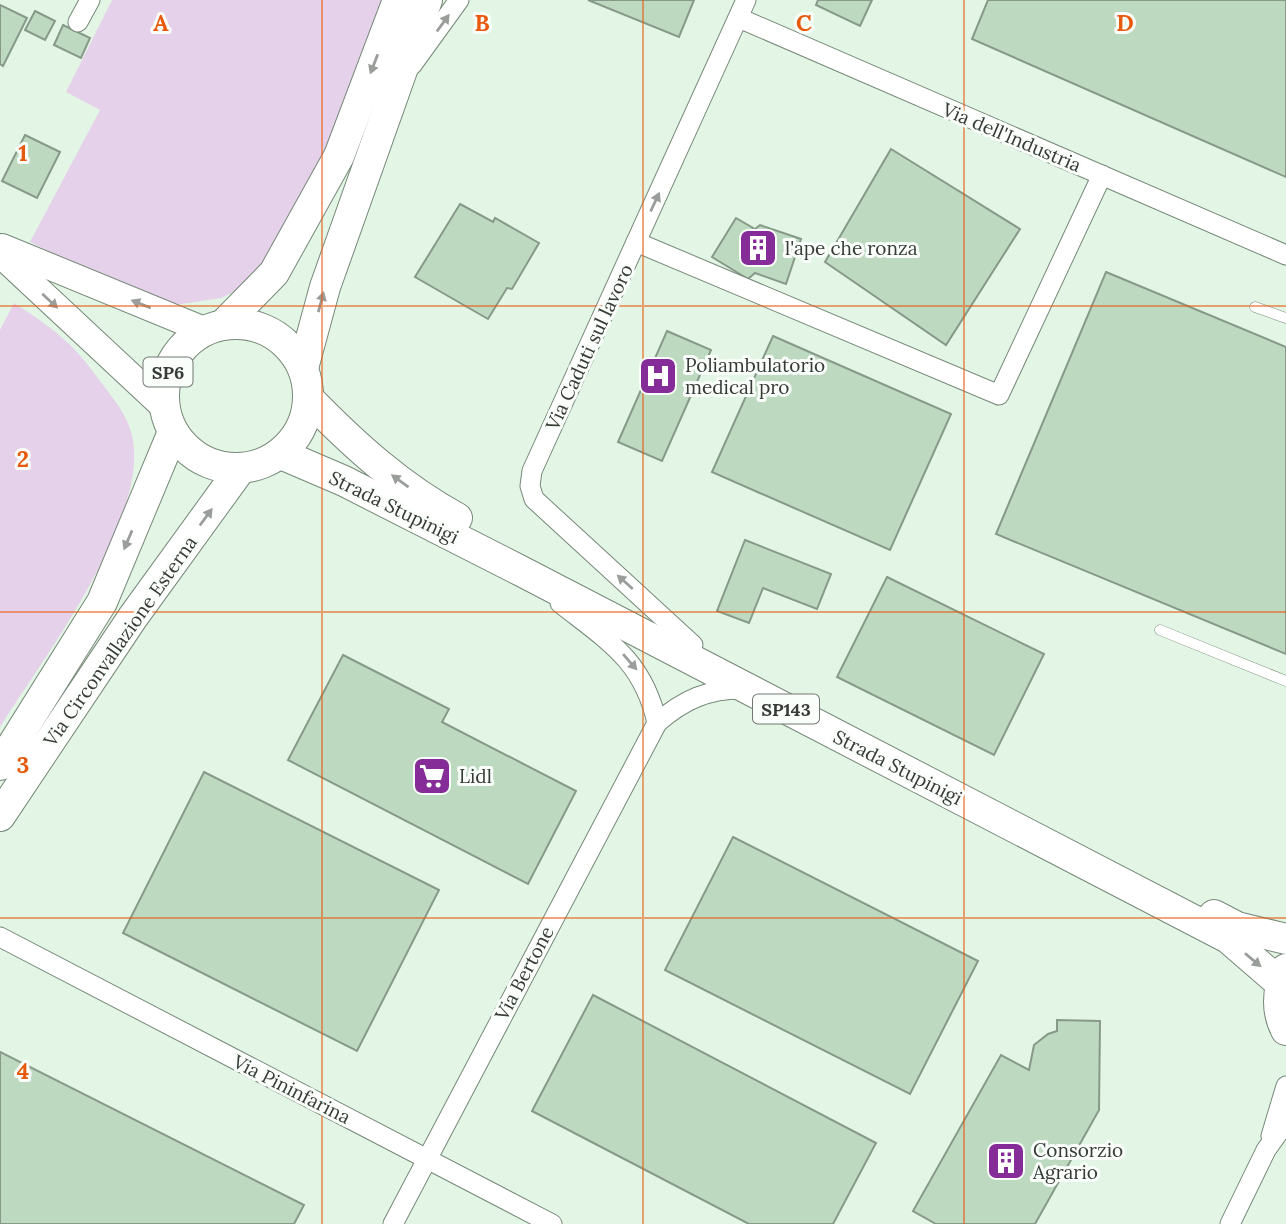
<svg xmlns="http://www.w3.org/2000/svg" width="1286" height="1224" font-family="Lora,serif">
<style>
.green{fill:#e5d1ea}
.building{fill:#bddac0;stroke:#879989;stroke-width:2}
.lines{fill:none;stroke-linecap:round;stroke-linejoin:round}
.lane-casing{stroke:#778879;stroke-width:11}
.street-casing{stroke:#778879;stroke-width:21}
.secondary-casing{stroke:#778879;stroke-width:28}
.primary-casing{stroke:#778879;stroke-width:32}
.lane{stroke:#fff;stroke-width:10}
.street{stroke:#fff;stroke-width:19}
.secondary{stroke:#fff;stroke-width:26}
.primary{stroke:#fff;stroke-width:30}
.oneway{fill:#9a9e9a}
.grid{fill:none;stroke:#e8590c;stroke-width:2;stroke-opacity:0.55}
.labels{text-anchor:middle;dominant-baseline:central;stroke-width:6;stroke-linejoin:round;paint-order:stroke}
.shield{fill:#fafefb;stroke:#707671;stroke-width:2}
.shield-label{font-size:18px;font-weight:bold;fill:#353c36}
.street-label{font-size:19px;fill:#353c36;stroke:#fafefb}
.poi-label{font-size:19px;fill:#353c36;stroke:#fafefb;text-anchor:start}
.grid-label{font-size:23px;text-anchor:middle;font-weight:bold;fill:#e8590c;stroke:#fafefb;stroke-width:6;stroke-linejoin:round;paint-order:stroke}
</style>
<rect width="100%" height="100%" fill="#e3f6e5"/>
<g class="green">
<path d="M112,0h273l-61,158 -61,105 -23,26 -19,9 -46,7 -87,-34 -58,-29 70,-132 -34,-18z"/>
<path d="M14,303c39,25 59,40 86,78 13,18 27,32 32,55 19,80 -89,223 -132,291v-397z"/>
</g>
<g class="building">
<path d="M588,0h106l-15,37z"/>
<path d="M818,0h54l-12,26 -44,-21z"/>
<path d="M988,0h298v177l-314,-138z"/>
<path d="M0,5l27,13 -24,48 -3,-2z"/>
<path d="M35,11l20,10 -10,19 -20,-10z"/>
<path d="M63,25l27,13 -9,20 -27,-13z"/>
<path d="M25,135l35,17 -23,46 -35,-17z"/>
<path d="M891,149l129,80 -74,116 -121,-83z"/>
<path d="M460,204l33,18 2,-4 44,25 -27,46 -5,-1 -19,31 -73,-42z"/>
<path d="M736,218l19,11 5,-4 41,14 -15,45 -31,-11 -7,6 -36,-22z"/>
<path d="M1106,272l180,75v307l-290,-120z"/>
<path d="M667,331l44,19 -49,111 -44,-19z"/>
<path d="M773,336l178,78 -61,136 -178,-78z"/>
<path d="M745,540l86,34 -14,35 -54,-21 -14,35 -32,-12z"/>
<path d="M887,577l157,77 -50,101 -157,-78z"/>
<path d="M343,655l106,54 -7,13 134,69 -48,93 -240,-124z"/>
<path d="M204,772l235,118 -82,161 -234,-118z"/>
<path d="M733,837l245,124 -68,133 -245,-124z"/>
<path d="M593,995l283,148 -43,81h-84l-217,-113z"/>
<path d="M1057,1020l43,1 -1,89 -64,114h-99l-23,-13 88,-156 28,15 5,-25 14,-11 9,-3z"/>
<path d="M0,1052l304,153 -10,19h-294z"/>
</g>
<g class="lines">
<defs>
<g id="lane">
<path d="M1255,307l31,11"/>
<path d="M1160,630l126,51"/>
</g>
<g id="street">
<path d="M739,18l547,237"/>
<path d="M78,22l12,-22"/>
<path d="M412,65l47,-65"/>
<path d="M636,242l363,153 103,-220"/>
<path d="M560,603c48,38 83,57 97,120"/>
<path d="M693,645l-159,-146 -4,-13 2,-15 214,-471"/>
<path d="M0,937l552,287"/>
<path d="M1271,1136l15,-50"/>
<path d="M393,1224l264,-501c26,-23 52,-35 88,-34"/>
<path d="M1230,1224l36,-74 20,-28"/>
</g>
<g id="secondary">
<path d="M2,247l202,83"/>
<path d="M0,254l164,153"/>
</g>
<g id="primary">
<circle cx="236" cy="396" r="72"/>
<path d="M224,324l50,-51 65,-117 59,-156"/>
<path d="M303,368l22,-81 102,-287"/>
<path d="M309,399c45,46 91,88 148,119"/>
<path d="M281,454l63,27 177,90 707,367 52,45"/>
<path d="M0,765l102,-163 71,-170"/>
<path d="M0,816l133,-199 108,-149"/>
<path d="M1214,915l23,12 49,12"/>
<path d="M1286,969c-8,20 -10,42 0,61"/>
</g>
</defs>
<use href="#lane" class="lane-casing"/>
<use href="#street" class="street-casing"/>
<use href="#secondary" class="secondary-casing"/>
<use href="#primary" class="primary-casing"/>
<use href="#lane" class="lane"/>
<use href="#street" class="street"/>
<use href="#secondary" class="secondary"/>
<use href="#primary" class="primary"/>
</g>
<defs><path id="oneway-solid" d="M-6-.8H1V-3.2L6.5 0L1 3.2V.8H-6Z" transform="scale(1.75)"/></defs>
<g class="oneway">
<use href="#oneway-solid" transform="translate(443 23) rotate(-54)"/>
<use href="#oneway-solid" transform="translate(374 64) rotate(111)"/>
<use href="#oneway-solid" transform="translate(655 202) rotate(-65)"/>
<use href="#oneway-solid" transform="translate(50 301) rotate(43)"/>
<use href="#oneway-solid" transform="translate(321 302) rotate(-75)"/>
<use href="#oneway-solid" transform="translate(141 304) rotate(-158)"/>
<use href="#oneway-solid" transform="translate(400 481) rotate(-144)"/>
<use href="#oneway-solid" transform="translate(206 517) rotate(-54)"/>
<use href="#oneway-solid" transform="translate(128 540) rotate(113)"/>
<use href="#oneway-solid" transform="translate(625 582) rotate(-138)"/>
<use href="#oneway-solid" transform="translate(630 662) rotate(49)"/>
<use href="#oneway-solid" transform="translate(1253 960) rotate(40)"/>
</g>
<path class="grid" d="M322,0v1224M643,0v1224M964,0v1224M0,306h1286M0,612h1286M0,918h1286"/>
<defs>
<symbol id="building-square" viewBox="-11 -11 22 22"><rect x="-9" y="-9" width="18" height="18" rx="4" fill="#862c98" stroke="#fafefb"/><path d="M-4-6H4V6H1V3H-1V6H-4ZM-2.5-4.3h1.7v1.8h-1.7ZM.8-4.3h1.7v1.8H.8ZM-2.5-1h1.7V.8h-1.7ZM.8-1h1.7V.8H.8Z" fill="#fff"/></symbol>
<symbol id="hospital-square" viewBox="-11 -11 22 22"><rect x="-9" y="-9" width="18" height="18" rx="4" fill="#862c98" stroke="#fafefb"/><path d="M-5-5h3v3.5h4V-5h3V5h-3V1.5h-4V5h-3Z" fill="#fff"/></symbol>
<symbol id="supermarket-square" viewBox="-11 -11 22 22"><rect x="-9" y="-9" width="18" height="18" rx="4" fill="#862c98" stroke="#fafefb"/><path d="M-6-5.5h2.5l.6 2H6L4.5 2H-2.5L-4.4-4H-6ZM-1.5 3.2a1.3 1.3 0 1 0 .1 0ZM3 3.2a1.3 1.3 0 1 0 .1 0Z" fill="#fff"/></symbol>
</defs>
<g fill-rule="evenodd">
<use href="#building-square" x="736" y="226" width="44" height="44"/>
<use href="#hospital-square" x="636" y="354" width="44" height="44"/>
<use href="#supermarket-square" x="410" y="754" width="44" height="44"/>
<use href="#building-square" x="984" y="1139" width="44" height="44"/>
</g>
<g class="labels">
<g class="shield">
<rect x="143.5" y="357.5" width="49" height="29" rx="5"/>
<rect x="753" y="694.5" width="66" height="29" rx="5"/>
</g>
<g class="shield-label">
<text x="168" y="372">SP6</text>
<text x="786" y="709">SP143</text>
</g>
<g class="street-label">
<text transform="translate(1012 137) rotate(23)">Via dell'Industria</text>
<text transform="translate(589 347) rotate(-65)">Via Caduti sul lavoro</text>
<text transform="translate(394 507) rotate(26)">Strada Stupinigi</text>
<text transform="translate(120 641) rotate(-55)">Via Circonvallazione Esterna</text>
<text transform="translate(898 767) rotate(27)">Strada Stupinigi</text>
<text transform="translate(524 973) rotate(-62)">Via Bertone</text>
<text transform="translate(292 1089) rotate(27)">Via Pininfarina</text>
</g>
<g class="poi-label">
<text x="785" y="248">l'ape che ronza</text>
<text x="685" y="365">Poliambulatorio<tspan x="685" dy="22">medical pro</tspan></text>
<text x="459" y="776">Lidl</text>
<text x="1033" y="1150">Consorzio<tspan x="1033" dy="22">Agrario</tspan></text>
</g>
</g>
<g class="grid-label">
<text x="161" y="31">A</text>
<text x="482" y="31">B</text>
<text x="804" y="31">C</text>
<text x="1125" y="31">D</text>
<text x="23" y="161">1</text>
<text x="23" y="467">2</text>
<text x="23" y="773">3</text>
<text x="23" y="1079">4</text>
</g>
</svg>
